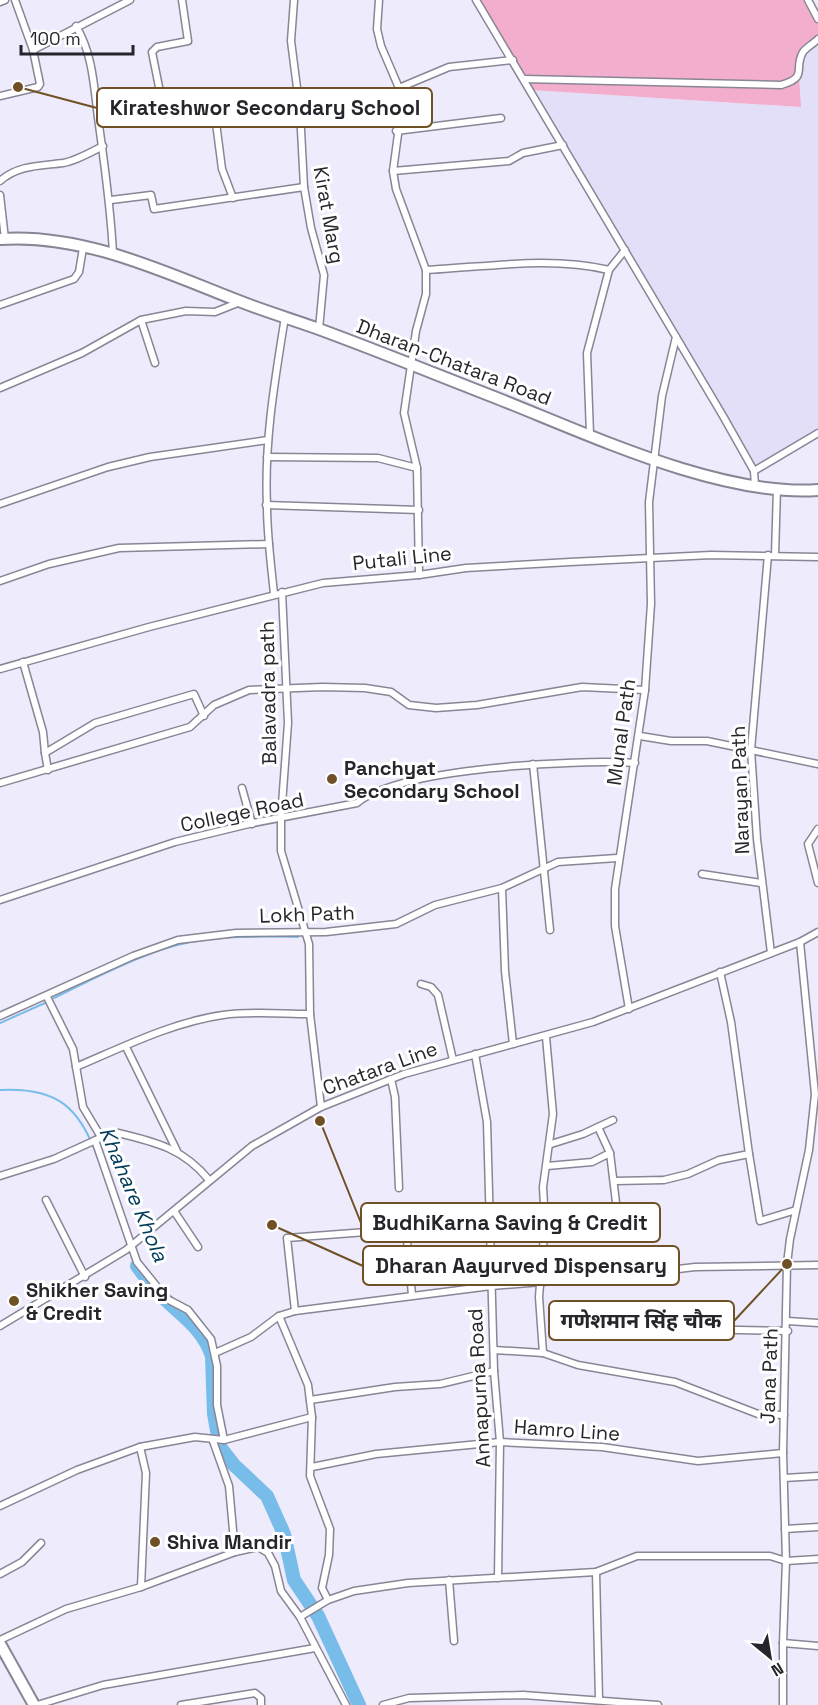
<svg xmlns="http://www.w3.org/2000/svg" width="818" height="1705" font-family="'Space Grotesk','Noto Sans Devanagari',sans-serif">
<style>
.built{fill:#e3dff8}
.green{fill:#f4aecd}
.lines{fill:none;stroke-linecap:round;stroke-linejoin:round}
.stream{stroke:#78bdea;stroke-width:2}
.river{stroke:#78bdea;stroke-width:14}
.minor-casing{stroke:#888695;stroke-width:9}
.primary-casing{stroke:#888695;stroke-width:14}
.minor{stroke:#fff;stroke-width:6}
.primary{stroke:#fff;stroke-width:10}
.poi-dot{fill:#6f5125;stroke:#fff;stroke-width:2}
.labels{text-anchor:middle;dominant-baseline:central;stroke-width:6;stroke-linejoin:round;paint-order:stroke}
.street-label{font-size:20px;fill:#26252b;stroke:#fff}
.poi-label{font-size:20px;font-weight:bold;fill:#26252b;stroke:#fff;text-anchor:start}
.water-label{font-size:21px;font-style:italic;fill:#003c5a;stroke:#fff}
.leader{fill:none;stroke:#6f5125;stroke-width:2}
.callout-dot{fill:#6f5125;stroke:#fff;stroke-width:2}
.callout{fill:#fff;stroke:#6f5125;stroke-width:2}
.callout-label{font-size:21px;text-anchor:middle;font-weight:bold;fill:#26252b}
</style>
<rect width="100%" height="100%" fill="#eeebfc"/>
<path class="built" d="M818,39v394l-64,38 -223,-381 269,17 -1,-31 4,-23z"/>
<path class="green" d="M476,0h332l10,19v20l-15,14 -4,23 2,31 -270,-17z"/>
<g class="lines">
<g class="stream">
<path d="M54,998c34,-17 70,-35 106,-48 43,-15 93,-14 138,-13"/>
<path d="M0,1023l45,-20"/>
<path d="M0,1090c57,-3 80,17 98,69"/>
</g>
<path class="river" d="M137,1266c7,9 13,18 21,26 20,22 44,34 54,64l2,58 6,33 14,18 33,31 17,38 10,46 24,36 41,89"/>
<defs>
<g id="minor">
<path d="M182,0l6,41 -31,6 -5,5 12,60 51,3 27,-3 58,-1"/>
<path d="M294,0l-3,41 9,70 4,76 7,41 13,47 -5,54"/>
<path d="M379,0l-2,29 4,17 18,42 3,17 -9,66 3,18 30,81v24l-10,37 -12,82 13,55 2,107"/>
<path d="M476,0l247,416 31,55 1,15"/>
<path d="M808,0l10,19"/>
<path d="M0,2l5,-2"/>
<path d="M76,26c18,30 18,65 23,99 6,43 12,85 14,129"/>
<path d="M33,50l97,-50"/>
<path d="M524,79l257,6c28,-8 12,-16 22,-33 3,-4 11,-9 15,-13"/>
<path d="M399,88l50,-21 64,-7"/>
<path d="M0,96l38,-9 2,-3 -7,-34 -18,-50"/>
<path d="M215,115l7,54 11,29"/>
<path d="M396,131l105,-13"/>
<path d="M393,171l116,-10 14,-8 40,-8"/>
<path d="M0,181c18,-16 40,-15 63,-18 13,-2 28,-11 40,-17"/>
<path d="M0,195l5,44"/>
<path d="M111,200l40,-5 3,14 150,-22"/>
<path d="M426,270c62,-3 123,-14 183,0"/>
<path d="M0,305l74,-26 5,-7 4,-24"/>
<path d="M141,320l14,43"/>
<path d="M0,388l82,-35 59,-33 45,-9 29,1 25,-10"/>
<path d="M590,434l-3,-81 22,-83 16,-20"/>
<path d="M267,457l111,1 39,10"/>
<path d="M754,471l64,-38"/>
<path d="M0,504l108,-37 42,-10 118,-17"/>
<path d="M266,505l153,5"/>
<path d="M768,555l-17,195 6,89 14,114"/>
<path d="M775,555l2,-66"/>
<path d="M0,581l49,-17 70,-16 150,-4"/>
<path d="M282,592l6,131 -7,95v33l28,93 1,70 11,93"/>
<path d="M274,594c-3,-30 -7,-59 -7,-88 -3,-64 8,-127 18,-189"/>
<path d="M23,662l20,70 2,21"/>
<path d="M0,669l149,-42 174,-44 96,-8 47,-7 104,-6 141,-7 107,2"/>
<path d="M640,736l31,5h36l111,23"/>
<path d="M533,764l17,166"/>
<path d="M48,770l-3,-17 50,-30 99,-29 10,22"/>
<path d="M0,783l190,-56 24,-22 35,-15 73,-3 43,1 26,4 18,13 27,3 41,-3 105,-18 63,3"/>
<path d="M242,788l10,36"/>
<path d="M818,829l-10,15 10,39"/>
<path d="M702,874l59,9"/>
<path d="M502,888l3,83 8,73"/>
<path d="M0,900l175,-58 78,-19 104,-20c42,-35 220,-44 278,-40"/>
<path d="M421,984l10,3 7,8 15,65"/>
<path d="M47,997l26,52 10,58 18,30"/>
<path d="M629,1009l-14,-83v-37l30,-199 6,-86 -2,-102 13,-106 14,-59"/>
<path d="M0,1016l133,-60 45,-16 58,-7 90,-1 70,-8 39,-19 67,-17 56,-26 59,-4"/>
<path d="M126,1047l51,104"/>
<path d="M475,1054l12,68 7,249 6,71 -2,136"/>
<path d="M76,1067c47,-20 97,-45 147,-52 28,-4 59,-1 87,-1"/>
<path d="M391,1079l4,18 4,91"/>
<path d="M598,1127l12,26"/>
<path d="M95,1140l42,122 30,37 21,11 23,29 6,27v39l7,35"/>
<path d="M551,1144l32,-10 30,-14"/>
<path d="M749,1154l11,67 36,-11"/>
<path d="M0,1176l54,-17 55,-25 9,-1c38,9 66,16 91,47"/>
<path d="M615,1181l49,-1 24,-6 31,-14 30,-6 -18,-132 -11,-50"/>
<path d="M46,1200l39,77"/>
<path d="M174,1211l24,36"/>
<path d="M545,1223l73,-4 -8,-66 -18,9 -45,4"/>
<path d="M406,1229l6,66"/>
<path d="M295,1311l-8,-73 119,-9 84,1"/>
<path d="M279,1316l29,69 4,32 -2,59 20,53 -1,26 -7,33 6,12"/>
<path d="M788,1321l30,2"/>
<path d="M0,1326l126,-76 126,-104 69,-39 83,-33 189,-52 207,-80 18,-10"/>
<path d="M690,1329l98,2"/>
<path d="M494,1350l49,3 35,12 97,17 83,32 26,1"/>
<path d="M215,1353l36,-16 28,-21 16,-5 196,-25 137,-11 67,-8 123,-2"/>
<path d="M543,1353l-4,-56 6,-74 -2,-36 10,-73 -7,-77"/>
<path d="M310,1400l85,-13 45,-3 54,-13"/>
<path d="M213,1441l16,45 6,66"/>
<path d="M140,1447l6,26 -5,114"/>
<path d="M312,1467l64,-13 124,-12 102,5 96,14 85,-8"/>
<path d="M784,1478l34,-2"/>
<path d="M0,1506l77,-36 63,-23 55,-10 29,3 88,-23"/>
<path d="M785,1529l33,-2"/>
<path d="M596,1572l3,128"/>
<path d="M0,1574l22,-12 19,-19"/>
<path d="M449,1580l5,61"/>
<path d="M300,1617l28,-17 26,-9 54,-8 188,-11 41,-16h133l16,5 32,-2"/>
<path d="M0,1640l66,-31 75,-22 94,-35 23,-5 10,6 7,13 6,25 19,26 46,88"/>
<path d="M783,1643l35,3"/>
<path d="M37,1705l66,-20 212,-37"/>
<path d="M181,1705l74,-12 6,5v7"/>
<path d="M383,1705l26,-7 114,-3 135,10"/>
<path d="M783,1705v-62l3,-82 -3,-108 4,-189 3,-25 19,-89 6,-56 -15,-152"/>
</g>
<g id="primary">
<path d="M0,239c83,-6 164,33 239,62 25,10 52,18 77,27 60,22 119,46 178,69 92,36 225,100 324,93"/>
<path d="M0,1644l34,61"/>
</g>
</defs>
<use href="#minor" class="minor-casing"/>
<use href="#primary" class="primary-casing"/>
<use href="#minor" class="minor"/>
<use href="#primary" class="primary"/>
</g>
<g class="poi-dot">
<circle cx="332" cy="779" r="6"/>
<circle cx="14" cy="1301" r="6"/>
<circle cx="155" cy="1542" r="6"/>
</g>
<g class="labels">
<g class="street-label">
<text transform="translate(329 215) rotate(80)">Kirat Marg</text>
<text transform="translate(454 362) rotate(21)">Dharan-Chatara Road</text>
<text transform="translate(402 558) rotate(-6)">Putali Line</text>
<text transform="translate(268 693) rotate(-91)">Balavadra path</text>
<text transform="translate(621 732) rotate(-82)">Munal Path</text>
<text transform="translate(740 790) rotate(-92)">Narayan Path</text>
<text transform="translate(242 812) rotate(-12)">College Road</text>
<text transform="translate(307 914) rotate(-2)">Lokh Path</text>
<text transform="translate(380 1068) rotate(-20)">Chatara Line</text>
<text transform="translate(769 1376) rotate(-88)">Jana Path</text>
<text transform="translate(479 1388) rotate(-93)">Annapurna Road</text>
<text transform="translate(567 1430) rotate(4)">Hamro Line</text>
</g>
<g class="poi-label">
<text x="344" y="768">Panchyat<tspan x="344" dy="23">Secondary School</tspan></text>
<text x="26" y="1290">Shikher Saving<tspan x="26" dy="23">&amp; Credit</tspan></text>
<text x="167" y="1542">Shiva Mandir</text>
</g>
<g class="water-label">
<text transform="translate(134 1194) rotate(67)">Khahare Khola</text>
</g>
</g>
<path class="leader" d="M18 87L97 108M320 1121L361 1223M272 1225L363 1266M787 1264L734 1321"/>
<g class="callout-dot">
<circle cx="18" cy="87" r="6"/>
<circle cx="320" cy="1121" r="6"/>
<circle cx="272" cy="1225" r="6"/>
<circle cx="787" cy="1264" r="6"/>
</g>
<g class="callout">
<rect x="97" y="88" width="335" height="39" rx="6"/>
<rect x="361" y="1203" width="299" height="39" rx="6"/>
<rect x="363" y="1246" width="316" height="39" rx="6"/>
<rect x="549" y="1301" width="185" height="39" rx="6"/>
</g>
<g class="callout-label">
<text x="265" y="115">Kirateshwor Secondary School</text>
<text x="510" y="1230">BudhiKarna Saving &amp; Credit</text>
<text x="521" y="1273">Dharan Aayurved Dispensary</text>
<text x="641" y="1328">गणेशमान सिंह चौक</text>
</g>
<g transform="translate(770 1657) rotate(150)" stroke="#ffffff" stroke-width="4.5" paint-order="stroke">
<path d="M0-4.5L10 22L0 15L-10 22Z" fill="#26252b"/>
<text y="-9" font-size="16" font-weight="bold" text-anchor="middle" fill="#26252b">N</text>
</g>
<path d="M21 45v9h112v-9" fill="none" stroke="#26252b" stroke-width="3"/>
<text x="30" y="45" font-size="18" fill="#26252b" stroke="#ffffff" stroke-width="4.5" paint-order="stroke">100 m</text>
</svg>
